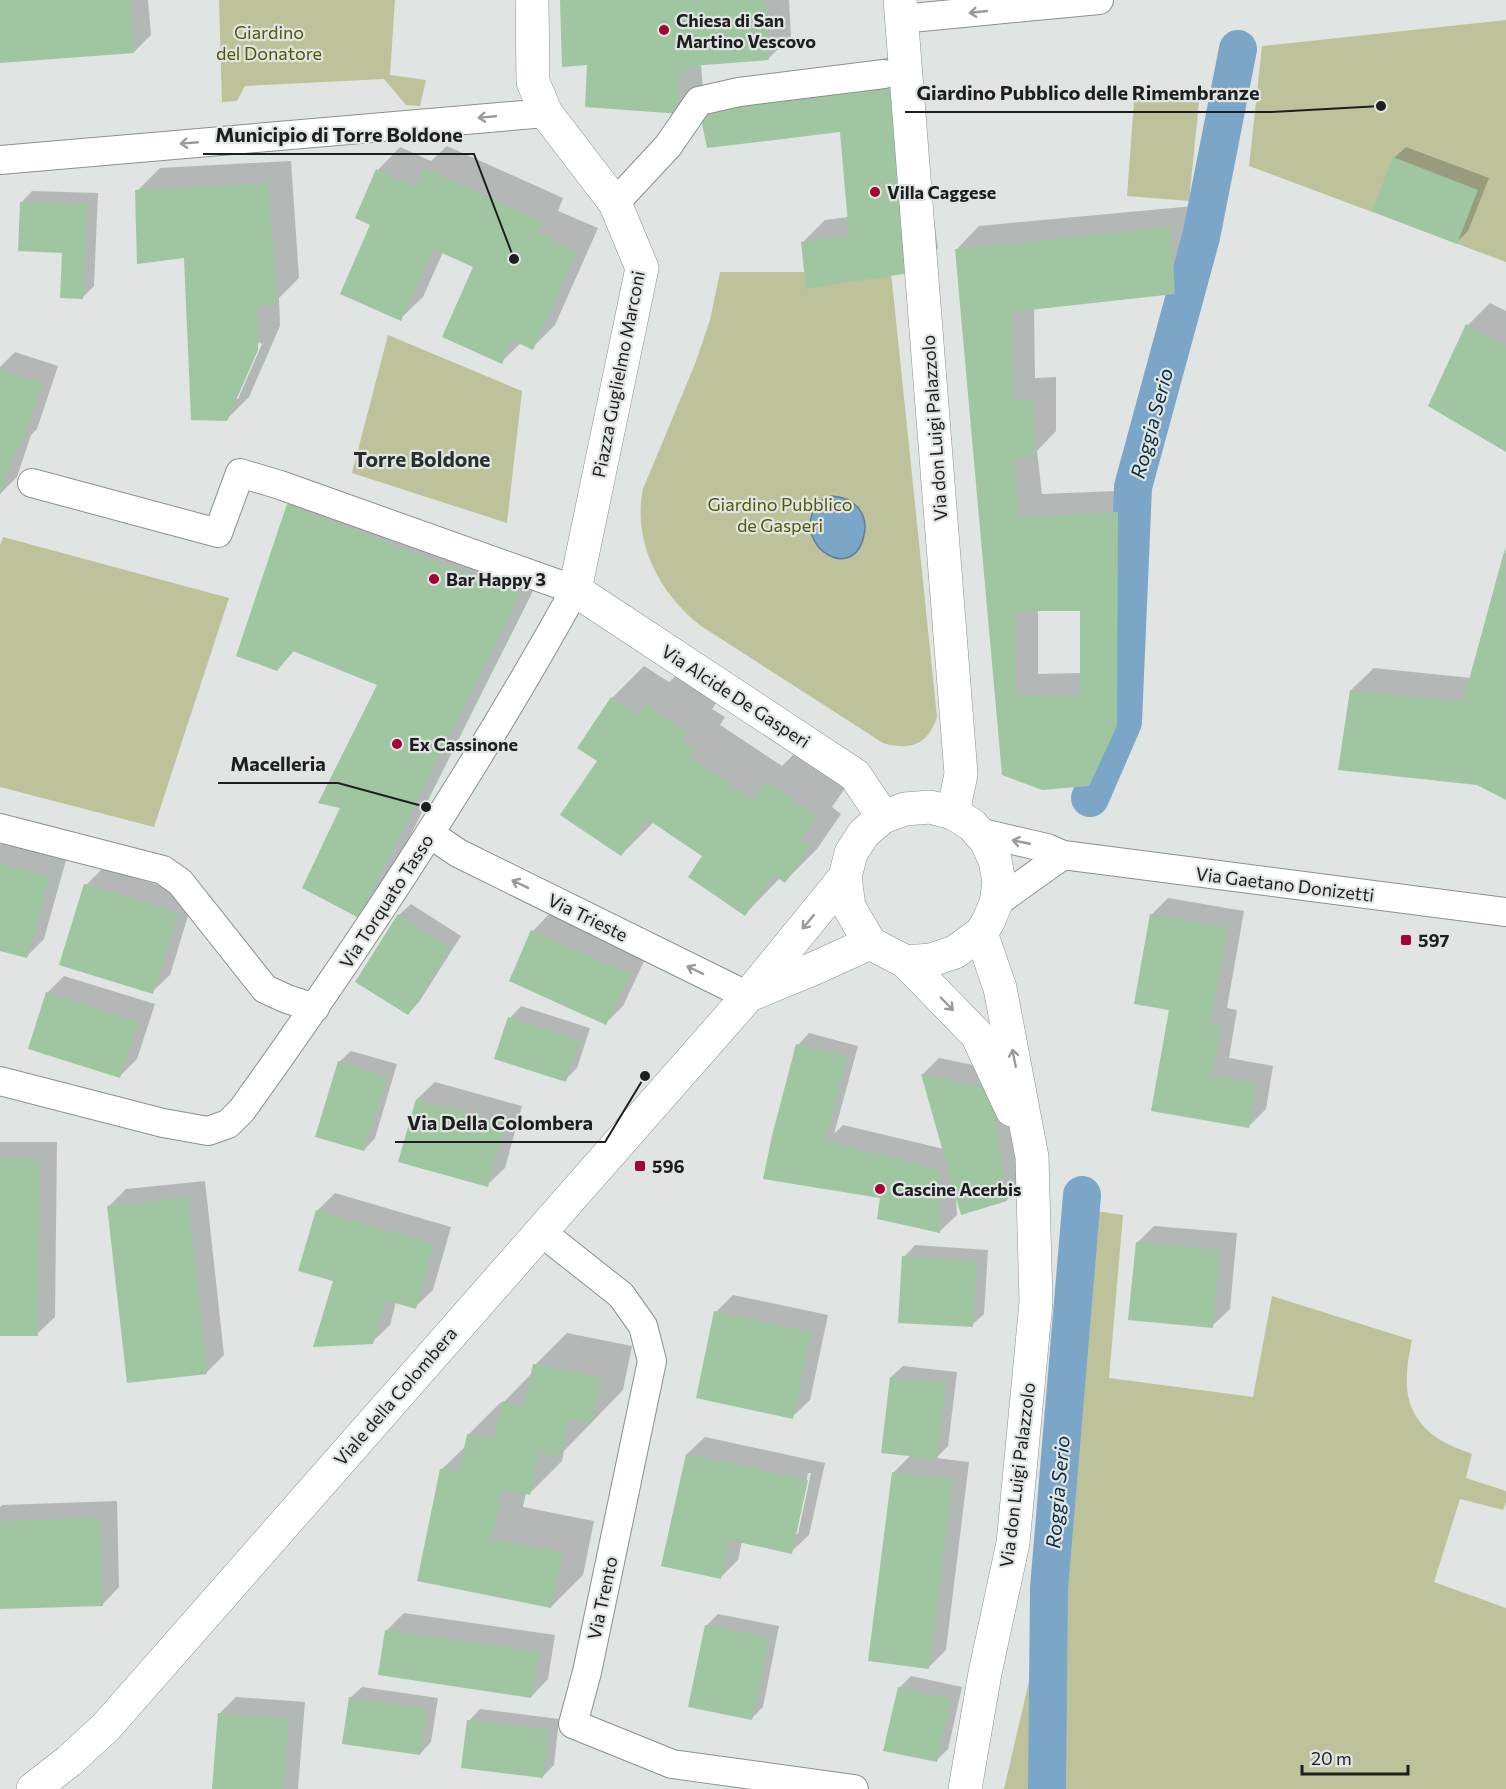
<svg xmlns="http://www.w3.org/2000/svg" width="1506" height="1789" font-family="Commissioner,sans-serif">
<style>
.green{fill:#bec29b}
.water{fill:#7ba6c8;stroke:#5f7e95;stroke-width:1.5}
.shadow{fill:#0003;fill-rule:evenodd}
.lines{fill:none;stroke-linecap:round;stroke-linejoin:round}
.canal{stroke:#7ba6c8;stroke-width:38}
.building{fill:#9fc6a0;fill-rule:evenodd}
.street-casing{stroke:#8b908f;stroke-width:30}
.secondary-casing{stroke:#8b908f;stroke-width:34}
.street{stroke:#fff;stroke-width:28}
.secondary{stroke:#fff;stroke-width:33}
.oneway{stroke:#999a9a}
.poi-dot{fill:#a30433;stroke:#e0e5e3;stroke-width:2}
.labels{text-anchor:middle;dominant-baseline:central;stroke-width:4.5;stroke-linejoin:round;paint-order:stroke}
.poi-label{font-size:18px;font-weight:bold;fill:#1d1f1f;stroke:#e0e5e3;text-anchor:start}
.park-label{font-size:18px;fill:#535700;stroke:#e0e5e3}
.street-label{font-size:18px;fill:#1d1f1f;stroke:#e0e5e3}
.water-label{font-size:20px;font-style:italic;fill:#082c44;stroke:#e0e5e3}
.quarter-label{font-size:21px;font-weight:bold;fill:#292d2c;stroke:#e0e5e3}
.leader{fill:none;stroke:#1d1f1f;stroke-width:2}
.callout-dot{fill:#1d1f1f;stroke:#e0e5e3;stroke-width:2}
.callout-label{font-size:20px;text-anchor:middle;font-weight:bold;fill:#1d1f1f;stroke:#e0e5e3;stroke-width:4.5;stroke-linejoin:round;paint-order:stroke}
</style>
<rect width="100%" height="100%" fill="#e0e5e3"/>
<g class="green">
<path d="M219,0h176l-5,75 36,5 -6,26 -14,-1 -22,-26 -139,7 -8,15 -15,1z"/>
<path d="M1506,20v242l-257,-96 13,-120z"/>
<path d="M1135,88l65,5 -11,108 -62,-5z"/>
<path d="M720,272h171l46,445c-9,28 -27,34 -54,26l-182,-117c-41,-32 -69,-84 -58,-137l52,-125 15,-44z"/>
<path d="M388,335l134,56 -15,132 -155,-50z"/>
<path d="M3,537l226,61 -75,229 -154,-40v-242z"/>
<path d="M1069,1207l54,8 -14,163 144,19 19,-101 140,44c-8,38 -11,69 21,95 11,9 27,14 39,19l-6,24 40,13v11l-3,8 -43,-11 -26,83 72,26v181h-502l25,-108 38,-402z"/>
</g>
<path class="water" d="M831,496c22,1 38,16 33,39 -10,49 -69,12 -50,-25 4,-8 8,-11 17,-14z"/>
<g class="shadow">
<path d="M0,0h148l3,35 -17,17 -134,10z"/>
<path d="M561,0h228l2,36 -22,22 -68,6 2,26 -22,23 -92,-50z"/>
<path d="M911,54l27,194 -22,23 -114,-28 23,-23 24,-3 -8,-87 -101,-47z"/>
<path d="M447,146l116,52 -5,13 40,17 -43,97 -23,23 -11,-5 -20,19 -27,-96 -31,-14 -20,45 -23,22 -28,-95 6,-54 22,-23 31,14z"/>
<path d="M1406,147l83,31 -21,53 -11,11 -63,-84z"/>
<path d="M291,161l8,117 -20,20 1,28 -31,71 -23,23 -41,-164 -48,-65 23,-23zM259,342l3,2 -24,55h-3z"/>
<path d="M32,191l66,2 -4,93 -11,11 -20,-46 -42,-48z"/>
<path d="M1194,206l3,64 -22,23 -141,15 1,70 21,-1v54l-19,20 5,43 98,-4 -1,212 -28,60 -23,23 -85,-11 -46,-525 22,-23zM1081,609v64l-43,1v-64z"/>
<path d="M1490,303l16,8v139l-38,-125z"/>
<path d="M15,352l43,14 -21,63 -6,6 -14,42 -17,17v-127z"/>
<path d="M311,482l232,89 -162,323 -23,22 -16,-109 37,-123 -84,-34 -18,19 11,-164z"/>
<path d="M1506,551v248l-29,-15 -126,-94 23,-22 97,10z"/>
<path d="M644,666l25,16 10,-9 39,27 -6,9 13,8 -5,8 62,41 16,-16 50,34 -16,23 9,7 -24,35 -32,32 -5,-3 -35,36 -41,-58 -50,-34 -33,33 -22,-94 13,-63z"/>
<path d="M3,842l63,18 -22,79 -18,18 -26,-8v-104z"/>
<path d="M103,868l91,28 -24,79 -18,17 -66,-107z"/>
<path d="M1168,898l76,13 -17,97 10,2 -8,48 44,8 -7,43 -18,18 -95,-17 18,-101 -20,-94z"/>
<path d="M411,904l50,32 -42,66 -11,12 -9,-99z"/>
<path d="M550,913l96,44 -23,49 -17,17 -96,-43 23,-49z"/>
<path d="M64,976l91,28 -18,55 -17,17 -73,-83z"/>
<path d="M521,1006l69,22 -13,40 -12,12 -55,-62z"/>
<path d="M809,1033l49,13 -24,88 9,-9 101,24 -22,-74 17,-17 69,14 16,110 -17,18 -51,-4 1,19 -18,17 -58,-35 -116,-19 33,-133z"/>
<path d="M351,1051l46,13 -22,74 -11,12 -25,-88z"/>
<path d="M435,1082l87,24 -17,62 -18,17 -70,-86z"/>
<path d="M0,1142h57l-2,175 -18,17h-37z"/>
<path d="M205,1181l19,174 -18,18 -97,-167 17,-17z"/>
<path d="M335,1193l116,34 -18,63 -18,17 -19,-5 -6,23 -18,17 -37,-62 -18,-69z"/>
<path d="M1154,1226l83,7 -7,76 -18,17 -75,-83z"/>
<path d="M915,1245l73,5 -4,64 -12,11 -68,-68z"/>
<path d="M733,1295l95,20 -18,85 -18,17 -76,-105z"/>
<path d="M567,1333l65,13 -9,44 -59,61 -2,10 -32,32h-4l-3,14 71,14 -11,54 -32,32 -132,-27 22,-110 25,-24 2,-11 32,-32h3l30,-31 2,-7z"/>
<path d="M903,1366l54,6 -9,74 -12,12 33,4 -23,188 -17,17 -35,-195 17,-17 -20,-78z"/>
<path d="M705,1437l120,26 -16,72 -18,17 -49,-11 -4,19 -18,18 -33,-124zM808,1473h3l-13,61h-3z"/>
<path d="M117,1501l2,86 -17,18 -102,3v-101l2,-2z"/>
<path d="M404,1613l151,22 -7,44 -17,18 -151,-23 7,-44z"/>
<path d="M718,1614l61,12 -16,81 -12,12 -45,-93z"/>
<path d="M911,1676l51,11 -14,62 -12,12 -37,-73z"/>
<path d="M362,1687l76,11 -7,44 -11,12 -70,-56z"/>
<path d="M236,1697l69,5 -7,87h-85l6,-75z"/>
<path d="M480,1709l79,10 -5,46 -11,11 -74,-55z"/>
</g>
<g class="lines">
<g class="canal">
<path d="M1090,798l33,-76 10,-235 68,-250 37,-188"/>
<path d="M1047,1789l2,-201 33,-393"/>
</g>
</g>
<g class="building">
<path d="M0,0h130l4,53 -134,10z"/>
<path d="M560,0h206l3,60 -78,6 -13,13 3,35 -96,-7 2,-42 -25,2z"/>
<path d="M889,75l27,197 -110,17 -5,-47 48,-6 -9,-104 -133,16 -6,-29 14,-14z"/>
<path d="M1393,157l85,33 -21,54 -85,-33z"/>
<path d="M423,168l119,53 -5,12 40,18 -44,99 -21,-10 -10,24 -60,-27 31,-70 -40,-18 -32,72 -61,-27 30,-69 -15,-7 21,-49 39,18z"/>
<path d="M268,183l9,119 -20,5 1,43 -31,71 -36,-1 -7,-162 -47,6 -2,-74z"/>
<path d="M20,202l67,2 -4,95 -23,-1 2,-45 -44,-2z"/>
<path d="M1171,227l4,67 -163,18 1,88 20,-1 1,56 -21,4 7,57 98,-4 -1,214 -28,60 -47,4 -40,-15 -47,-526zM1015,611h65v84l-64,1z"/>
<path d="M1466,324l40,23v105l-78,-46z"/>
<path d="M0,370l42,14 -22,64h-4l-16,47z"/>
<path d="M287,504l234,90 -162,324 -57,-30 38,-80 -22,-5 59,-118 -84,-34 -16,20 -41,-15z"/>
<path d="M1505,548l1,252 -29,-15 -139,-15 12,-80 113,12z"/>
<path d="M611,697l27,18 8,-11 41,28 -6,9 13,9 -4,7 63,43 12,-19 52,35 -16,24 9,6 -25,37 -12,-8 -28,41 -57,-39 14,-21 -55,-37 -26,37 -61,-41 37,-54 -20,-13z"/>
<path d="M0,863l50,14 -23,81 -27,-7z"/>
<path d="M84,884l94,29 -25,81 -94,-29z"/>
<path d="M398,914l53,34 -43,67 -53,-33z"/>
<path d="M1150,914l78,14 -18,97 11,2 -9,48 45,8 -8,45 -98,-17 18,-101 -35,-6z"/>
<path d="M531,930l99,44 -24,51 -97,-44z"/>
<path d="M46,992l92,30 -18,56 -92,-29z"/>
<path d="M508,1017l71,23 -13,42 -72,-23z"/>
<path d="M796,1044l51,13 -22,84 114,28 1,64 -63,-14 3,-21 -117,-19 9,-43z"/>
<path d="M338,1061l49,15 -23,75 -49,-14z"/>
<path d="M921,1074l70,15 16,112 -46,14z"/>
<path d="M416,1099l89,24 -17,64 -90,-25z"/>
<path d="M0,1158l40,1 -2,177h-38z"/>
<path d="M188,1197l19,177 -80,9 -20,-177z"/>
<path d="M316,1210l118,34 -18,65 -31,-9 -12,44 -60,3 20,-66 -35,-10z"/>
<path d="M1136,1242l84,8 -7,78 -85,-8z"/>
<path d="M902,1256l75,5 -4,66 -75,-4z"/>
<path d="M714,1311l97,21 -18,87 -97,-21z"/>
<path d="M533,1364l68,14 -10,46 -23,-5 -8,38 -21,-4 -9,42 -28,-6 -10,50 71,14 -12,55 -134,-27 23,-112 19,4 8,-39 27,5 8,-38 22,5z"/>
<path d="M890,1377l56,6 -9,76 -56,-6z"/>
<path d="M686,1454l122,26 -16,74 -63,-14 -8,39 -60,-13z"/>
<path d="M892,1472l61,7 -24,190 -61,-8z"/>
<path d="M100,1518l3,88 -103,3v-88z"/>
<path d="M705,1625l64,12 -17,83 -64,-13z"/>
<path d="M385,1630l154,22 -8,46 -153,-23z"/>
<path d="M898,1687l53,12 -14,63 -54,-11z"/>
<path d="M349,1697l78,12 -7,46 -78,-11z"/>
<path d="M218,1713l71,6 -6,70h-71z"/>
<path d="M467,1720l82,10 -6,48 -82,-10z"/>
</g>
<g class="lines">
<defs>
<g id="street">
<path d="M901,19l198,-19"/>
<path d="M0,160l546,-47"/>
<path d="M615,203l53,-57 31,-45 40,-9 145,-18"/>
<path d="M0,828l163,42 17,12 85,107 22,10 28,9"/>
<path d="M978,832l69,16 16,7 443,57"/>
<path d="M430,834l28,19 290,143"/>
<path d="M996,903l67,-48"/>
<path d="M0,1081l163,42 45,8 20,-7 14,-14c120,-167 233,-340 333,-520l-295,-105 -40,-12 -22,60 -186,-50"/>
<path d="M540,1231l81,64 22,31 9,35 -65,311 -14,52 99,40 182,25"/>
</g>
<g id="secondary">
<path d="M532,0l1,82 13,31 69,90 27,65 -67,322 280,185 28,42"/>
<path d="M900,0l61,774 -8,39"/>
<path d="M906,962l25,-2 24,-8 26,-19 7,-11 8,-19 3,-21 -4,-22 -9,-19 -14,-16 -19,-12 -23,-6 -25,2 -22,8 -19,16 -13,20 -6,24 4,30 21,36 36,19 71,73 35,75"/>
<path d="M752,994l63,-26 55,-25"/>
<path d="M33,1789l36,-28 37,-34 642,-731 97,-119"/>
<path d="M965,1789l20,-116 28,-130 23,-241 -4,-145 -32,-169 -19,-55"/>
</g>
</defs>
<use href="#street" class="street-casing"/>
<use href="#secondary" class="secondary-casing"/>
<use href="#street" class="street"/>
<use href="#secondary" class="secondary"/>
</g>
<defs><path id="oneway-shaft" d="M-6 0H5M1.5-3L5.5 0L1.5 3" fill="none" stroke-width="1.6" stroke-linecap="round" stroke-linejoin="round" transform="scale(1.5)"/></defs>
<g class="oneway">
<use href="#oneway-shaft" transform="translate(978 12) rotate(174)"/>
<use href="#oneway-shaft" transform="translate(487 117) rotate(175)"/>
<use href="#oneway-shaft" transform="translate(189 143) rotate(175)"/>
<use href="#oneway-shaft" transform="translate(1021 842) rotate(-169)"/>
<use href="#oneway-shaft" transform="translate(520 884) rotate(-154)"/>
<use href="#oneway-shaft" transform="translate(808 922) rotate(130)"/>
<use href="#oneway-shaft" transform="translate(695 970) rotate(-154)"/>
<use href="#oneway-shaft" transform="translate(947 1004) rotate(46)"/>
<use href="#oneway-shaft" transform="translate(1014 1058) rotate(-101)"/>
</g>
<g class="poi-dot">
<circle cx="664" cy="30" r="6"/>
<circle cx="875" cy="192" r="6"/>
<circle cx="434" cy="579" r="6"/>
<circle cx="397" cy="744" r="6"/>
<rect x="1400" y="934" width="12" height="12" rx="3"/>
<rect x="634" y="1160" width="12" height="12" rx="3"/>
<circle cx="880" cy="1189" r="6"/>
</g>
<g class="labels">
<g class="poi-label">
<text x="676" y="20">Chiesa di San<tspan x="676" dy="21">Martino Vescovo</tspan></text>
<text x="887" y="192">Villa Caggese</text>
<text x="446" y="579">Bar Happy 3</text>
<text x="409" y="744">Ex Cassinone</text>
<text x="1418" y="940">597</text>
<text x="652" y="1166">596</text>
<text x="892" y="1189">Cascine Acerbis</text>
</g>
<g class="park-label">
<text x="269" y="32">Giardino<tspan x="269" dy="21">del Donatore</tspan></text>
<text x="780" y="504">Giardino Pubblico<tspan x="780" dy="21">de Gasperi</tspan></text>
</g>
<g class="street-label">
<text transform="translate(618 374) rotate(-79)">Piazza Guglielmo Marconi</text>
<text transform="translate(934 428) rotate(-94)">Via don Luigi Palazzolo</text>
<text transform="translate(736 696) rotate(33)">Via Alcide De Gasperi</text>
<text transform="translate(1285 884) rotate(7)">Via Gaetano Donizetti</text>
<text transform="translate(386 901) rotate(-57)">Via Torquato Tasso</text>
<text transform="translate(588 917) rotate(26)">Via Trieste</text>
<text transform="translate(395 1396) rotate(-49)">Viale della Colombera</text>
<text transform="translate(1017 1475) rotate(-83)">Via don Luigi Palazzolo</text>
<text transform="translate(602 1598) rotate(-78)">Via Trento</text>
</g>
<g class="water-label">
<text transform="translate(1151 423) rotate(-75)">Roggia Serio</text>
<text transform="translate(1057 1492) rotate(-85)">Roggia Serio</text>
</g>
<g class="quarter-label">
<text x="422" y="458">Torre Boldone</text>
</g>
</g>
<path class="leader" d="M1381 106L1272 112H905M514 259L474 154H203M426 807L338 783H218M645 1076L605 1142H395"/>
<g class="callout-dot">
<circle cx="1381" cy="106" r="6"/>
<circle cx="514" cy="259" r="6"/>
<circle cx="426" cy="807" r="6"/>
<circle cx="645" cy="1076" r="6"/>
</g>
<g class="callout-label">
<text x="1088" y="100">Giardino Pubblico delle Rimembranze</text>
<text x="339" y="142">Municipio di Torre Boldone</text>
<text x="278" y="771">Macelleria</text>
<text x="500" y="1130">Via Della Colombera</text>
</g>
<path d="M1302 1765v9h106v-9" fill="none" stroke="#1d1f1f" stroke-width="3"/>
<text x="1311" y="1765" font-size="18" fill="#1d1f1f" stroke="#e0e5e3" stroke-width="4.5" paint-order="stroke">20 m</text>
</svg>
